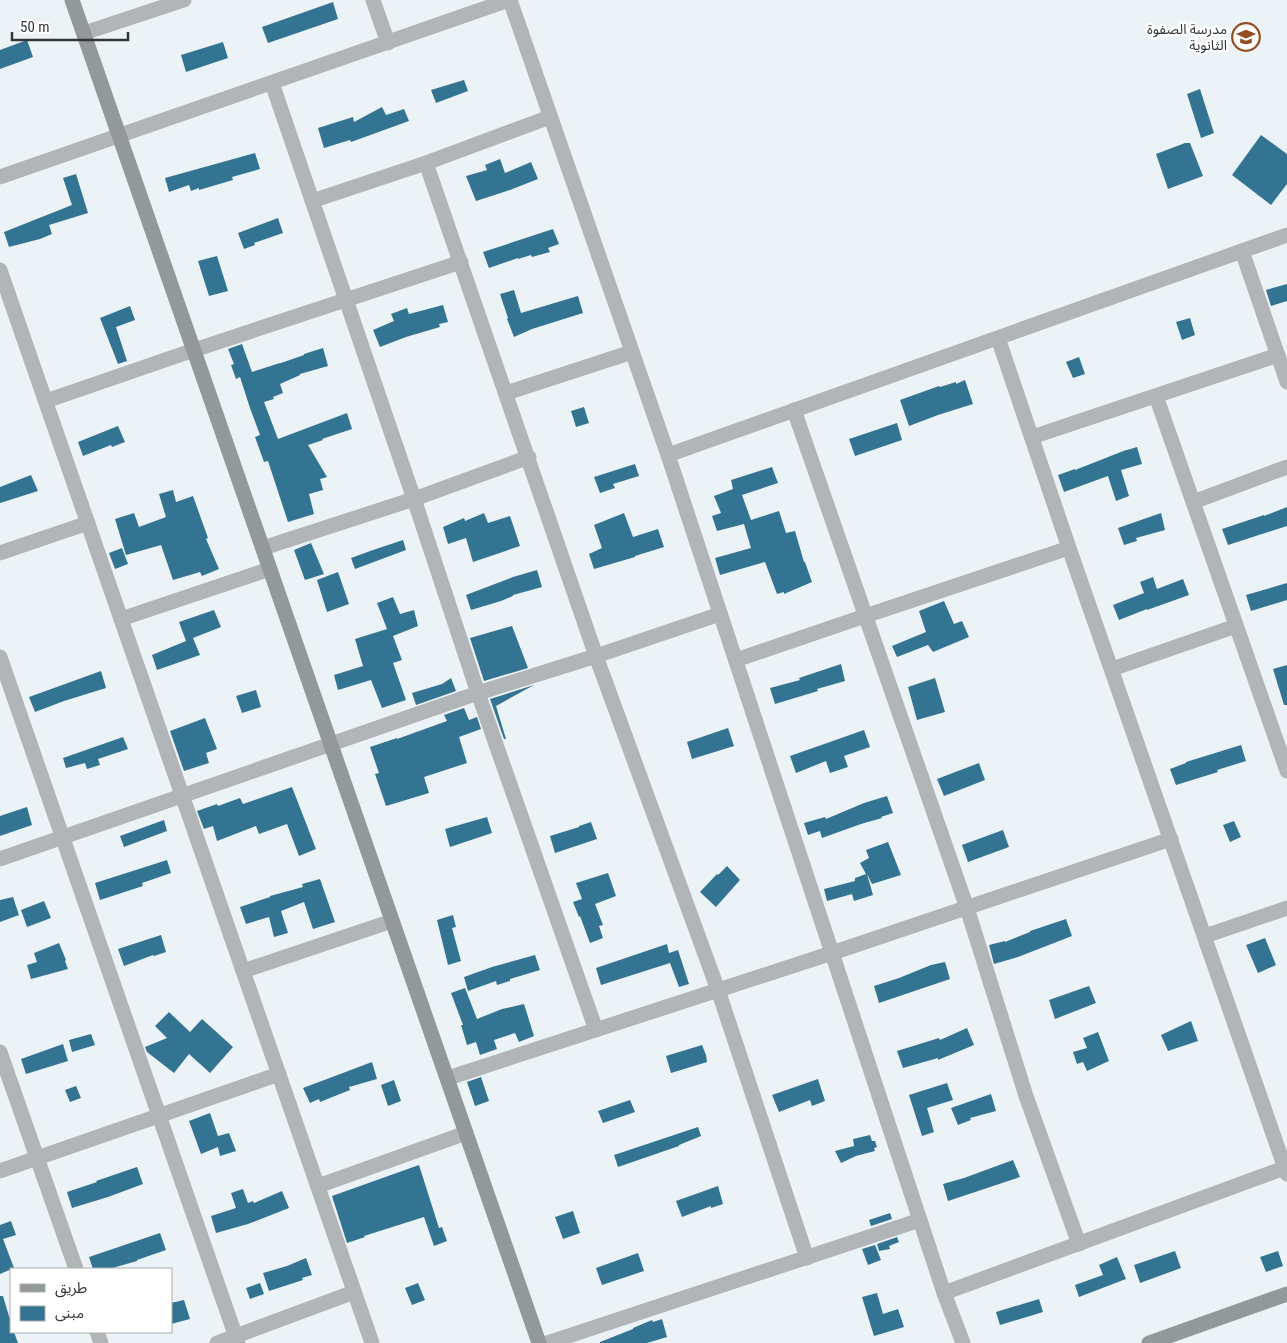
<svg xmlns="http://www.w3.org/2000/svg" width="1287" height="1343" font-family="'Roboto Condensed','Noto Sans Arabic',sans-serif">
<style>
.building{fill:#347493}
.lines{fill:none;stroke-linecap:round;stroke-linejoin:round}
.street{stroke:#b2b5b7;stroke-width:15}
.secondary{stroke:#93989a;stroke-width:15}
.labels{text-anchor:middle;dominant-baseline:central;stroke-width:5;stroke-linejoin:round;paint-order:stroke}
.poi-label{font-size:14px;fill:#333537;stroke:#fff;text-anchor:end}
</style>
<rect width="100%" height="100%" fill="#ecf3f7"/>
<g class="building">
<path d="M333,2l5,17 -70,24 -6,-16z"/>
<path d="M27,40l6,17 -33,12v-19z"/>
<path d="M223,42l5,16 -42,14 -5,-17z"/>
<path d="M464,80l4,11 -32,12 -5,-13z"/>
<path d="M1200,89l14,44 -13,5 -14,-44z"/>
<path d="M382,107l4,8 18,-6 5,12 -58,21 -1,-2 -26,8 -6,-20 35,-11 1,5z"/>
<path d="M1261,135l26,19v30l-16,21 -39,-30z"/>
<path d="M1185,143h5l13,33 -35,13 -12,-35z"/>
<path d="M255,153l5,16 -28,8 1,3 -34,10v-2l-8,3 -2,-6 -20,7 -4,-14z"/>
<path d="M500,159l5,14 26,-11 7,17 -28,11 -34,11 -10,-25 21,-6 -2,-5z"/>
<path d="M76,174l12,39 -39,12 3,9 -12,5 -31,8 -5,-15 68,-27 -9,-27z"/>
<path d="M278,218l5,15 -29,10 1,2 -11,4 -6,-16z"/>
<path d="M553,229l6,15 -11,4 2,4 -18,5 -1,-2 -13,4v-1l-29,10 -6,-16z"/>
<path d="M217,256l11,35 -19,5 -11,-35z"/>
<path d="M1287,284v17l-16,5 -5,-16z"/>
<path d="M514,290l7,23 57,-17 5,17 -51,16 -18,8 -7,-18 1,-1 -8,-24z"/>
<path d="M443,305l5,17 -9,2 1,3 -34,10 -26,10 -7,-17 21,-9 -3,-7 16,-6 2,6z"/>
<path d="M130,306l5,14 -19,7 11,34 -9,3 -18,-46z"/>
<path d="M1190,318l5,17 -13,5 -6,-18z"/>
<path d="M242,344l10,28 28,-9h1l23,-8v-1l19,-6 5,18 -28,8v1l-20,9 3,9 -10,4 1,2 -10,3 14,37 69,-26 5,16 -30,10 1,1 -15,5 19,32 -7,2 3,11 -14,4 5,20 -26,8 -20,-61 -4,1 -9,-25 5,-2 -10,-27 -10,-31 -4,2 -5,-14 3,-1 -6,-15z"/>
<path d="M1079,357l6,17 -12,4 -7,-16z"/>
<path d="M965,380l8,24 -35,11 -29,11 -9,-26 39,-14 1,1 16,-5v2z"/>
<path d="M584,407l5,16 -13,4 -5,-16z"/>
<path d="M897,423l5,17 -47,16 -6,-17z"/>
<path d="M118,426l7,16 -13,5 -1,-2 -28,11 -5,-14z"/>
<path d="M1137,447l5,17 -21,6 8,26 -13,5 -8,-25 -44,16 -6,-17 17,-6v1l51,-20h1z"/>
<path d="M635,464l4,12 -26,8 2,4 -15,5 -6,-16z"/>
<path d="M772,467l6,16 -36,12 9,25 28,-9 7,22 9,-2 9,31h1l7,20 -28,12v-2l-7,2 -12,-32 -45,13 -5,-17 36,-10 -7,-24 -27,7 -5,-15 9,-3 -7,-17 19,-7 -2,-9z"/>
<path d="M31,475l7,16 -38,12v-16z"/>
<path d="M173,490l3,12 17,-6 15,42 -2,1 13,30 -17,7 -2,-4 -27,8 -12,-35 -35,10 -11,-36 19,-6 5,14 27,-10 -7,-23z"/>
<path d="M1287,507v19l-59,19 -6,-16 42,-14v1z"/>
<path d="M484,513l4,10 22,-7 10,30 -47,16 -7,-24 -18,6 -5,-17 21,-9 1,3z"/>
<path d="M624,513l9,24 25,-8 6,18 -29,9v1l-41,12 -5,-15 13,-6 -8,-23z"/>
<path d="M1161,513l4,17 -29,8 1,3 -13,4 -6,-17z"/>
<path d="M403,540l3,10 -51,19 -4,-11 22,-8z"/>
<path d="M311,543l13,31 -19,6 -11,-30z"/>
<path d="M122,548l6,16 -13,5 -6,-16z"/>
<path d="M537,570l5,17 -29,8v1l-12,5 -30,9 -5,-15 47,-18z"/>
<path d="M338,572l11,32 -22,8 -10,-32z"/>
<path d="M1153,577l4,12 26,-10 6,16 -42,15v-1l-28,11 -6,-15 31,-12 -4,-11z"/>
<path d="M1287,583v17l-36,11 -5,-16z"/>
<path d="M393,597l7,17 14,-4 4,16 -25,10 9,24 -9,3 13,37 -24,8 -11,-28 -33,10 -4,-15 29,-9 -8,-27 32,-10 -10,-26z"/>
<path d="M944,601l10,23 8,-3 7,16 -36,15 -5,-7 -31,12 -5,-11 34,-14 -7,-21z"/>
<path d="M214,610l7,17 -28,11 7,17 -43,15 -5,-15 34,-14 -7,-19z"/>
<path d="M512,626l16,42 -44,13 -14,-43z"/>
<path d="M841,664l4,17 -28,8 1,2 -43,13 -5,-16 30,-8 -1,-2z"/>
<path d="M1287,665v40h-3l-11,-36z"/>
<path d="M101,671l5,17 -42,13 -29,11 -6,-15z"/>
<path d="M451,678l5,13 -40,14 -4,-12 30,-9z"/>
<path d="M935,678l10,34 -28,8 -9,-33z"/>
<path d="M534,685l-38,21 10,33h-2l-14,-40z"/>
<path d="M256,690l5,17 -19,6 -6,-17z"/>
<path d="M464,708l5,12 8,-3 4,12 -22,8 8,26 -43,14 5,16 -43,13 -11,-32 4,-1 -9,-26 27,-9v1l50,-18 -3,-6z"/>
<path d="M205,718l12,31 -11,4 3,10 -25,8 -14,-40z"/>
<path d="M728,728l6,18 -42,13 -5,-17z"/>
<path d="M864,730l6,17 -26,9 4,11 -18,6 -4,-12 -30,12 -6,-17z"/>
<path d="M123,737l5,12 -30,10 2,6 -13,4 -2,-6 -19,5 -3,-10z"/>
<path d="M1241,745l5,16 -29,9 1,2 -42,13 -6,-16 16,-6v-1z"/>
<path d="M979,763l6,17 -41,16 -7,-17z"/>
<path d="M292,787l24,62 -17,7 -12,-32 -28,10 -3,-8 -39,15 -4,-15 -9,3 -7,-18 20,-7 1,2 22,-8 3,6z"/>
<path d="M887,796l6,17 -12,4 1,1 -21,6 -39,14 -2,-7 -12,4 -4,-12 21,-6 1,2 38,-16z"/>
<path d="M27,807l5,18 -32,11v-20z"/>
<path d="M487,817l5,16 -42,14 -5,-18z"/>
<path d="M164,820l3,11 -43,16 -4,-11z"/>
<path d="M1234,821l7,16 -11,5 -7,-17z"/>
<path d="M591,822l6,17 -42,14 -5,-17 29,-9v-1z"/>
<path d="M1003,830l6,17 -41,15 -6,-17z"/>
<path d="M888,842l13,33 -29,9 -5,-10 6,21 -19,6 -2,-7 -25,7 -3,-12 31,-8v-3l11,-4 -6,-11 9,-5 -3,-8z"/>
<path d="M167,860l4,13 -26,9 -3,1 1,3 -43,14 -5,-17z"/>
<path d="M727,866l13,14 -24,27 -16,-15 17,-18 1,1z"/>
<path d="M608,873l8,23 -21,8 8,21 -4,1 4,12 -13,5 -10,-27 -1,1 -6,-15 9,-3 -6,-16z"/>
<path d="M320,879l15,43 -22,7 -9,-27 -23,9 7,22 -14,4 -5,-20 -23,7 -6,-17 30,-10v-1l33,-9 -1,-3z"/>
<path d="M13,897l6,18 -19,7v-22z"/>
<path d="M44,901l7,17 -24,9 -6,-17z"/>
<path d="M453,915l3,12 -4,1 9,33 -13,4 -11,-45z"/>
<path d="M1066,919l6,17 -54,21 -24,7 -5,-19 16,-4v1l25,-10v-1z"/>
<path d="M161,935l5,17 -12,4 -1,-1 -29,11 -6,-17z"/>
<path d="M1265,938l11,27 -18,8 -12,-28z"/>
<path d="M59,943l7,17 -1,1 3,8 -37,10 -4,-14 10,-3 -3,-9z"/>
<path d="M667,944l2,9 9,-3 11,34 -10,3 -9,-24 -69,22 -5,-17z"/>
<path d="M535,955l5,15 -30,9v2l-13,4 -1,-4 -28,10 -4,-14 28,-10z"/>
<path d="M945,962l5,17 -71,24 -5,-17 25,-8 32,-13z"/>
<path d="M1089,986l7,17 -41,16 -6,-19z"/>
<path d="M465,988l12,31 25,-10 22,-5 10,32 -15,6 -4,-9 -21,7 3,9 -17,6 -4,-13 -9,3 -6,-20h2l-12,-32z"/>
<path d="M169,1012l21,20 12,-13 31,28 -23,26 -21,-19 -15,19 -27,-21 -2,-5 22,-9 -12,-12z"/>
<path d="M1191,1021l7,20 -30,10 -7,-16z"/>
<path d="M967,1028l7,17 -36,15v-2l-35,10 -6,-17 42,-13 1,2z"/>
<path d="M1098,1032l11,29 -22,10 -4,-9 -6,2 -4,-12 14,-4 -4,-10z"/>
<path d="M91,1034l4,11 -23,7 -3,-12z"/>
<path d="M63,1044l5,17 -42,13 -5,-15z"/>
<path d="M702,1045l4,10 1,7 -36,11 -5,-17z"/>
<path d="M372,1062l5,17 -28,8 1,3 -30,12 -1,-3 -9,4 -7,-15z"/>
<path d="M481,1077l8,24 -14,5 -8,-24z"/>
<path d="M818,1079l7,22 -13,5 -2,-6 -31,12 -7,-17z"/>
<path d="M394,1080l7,21 -13,5 -7,-21z"/>
<path d="M947,1083l6,17 -26,8 7,24 -12,4 -13,-41z"/>
<path d="M76,1086l5,12 -11,4 -5,-12z"/>
<path d="M991,1094l5,17 -26,7 1,2 -13,5 -7,-17z"/>
<path d="M630,1100l5,12 -32,11 -5,-12z"/>
<path d="M210,1113l8,23 11,-3 7,18 -16,5 -2,-9 -17,7 -12,-33z"/>
<path d="M698,1127l3,9 -22,9v1l-61,21 -4,-12z"/>
<path d="M870,1135l2,6h3l2,6 -3,1 1,3 -19,5 -15,7 -6,-12 19,-5 -1,-7z"/>
<path d="M1013,1160l7,17 -72,24 -5,-17 21,-6z"/>
<path d="M419,1165l20,63 3,-1 5,14 -13,5 -10,-29 -60,19 1,1 -18,6 -15,-47z"/>
<path d="M137,1167l6,17 -35,13 -36,11 -5,-16 30,-10 -1,-1z"/>
<path d="M718,1186l5,18 -12,4v-2l-29,11 -6,-16z"/>
<path d="M243,1189l5,14 5,-2 1,2 28,-12 7,17 -41,16 -32,9 -5,-17 25,-8 -5,-15z"/>
<path d="M573,1211l7,22 -17,6 -8,-22z"/>
<path d="M890,1213l2,6 -21,7 -2,-6z"/>
<path d="M11,1221l5,14 -13,4 11,29 -14,6v-49z"/>
<path d="M160,1233l6,17 -29,10v1l-28,8h-16l-4,-12z"/>
<path d="M897,1237l2,5 -10,4 1,3 -11,2 -2,-7z"/>
<path d="M875,1245l6,15 -13,5 -6,-16z"/>
<path d="M1175,1251l6,17 -41,15 -6,-18z"/>
<path d="M1278,1251l5,15 -17,6 -6,-15z"/>
<path d="M638,1253l6,18 -42,14 -6,-17z"/>
<path d="M1117,1257l9,22 -47,18 -4,-12 28,-10 -4,-10z"/>
<path d="M306,1258l6,17 -10,3 1,2 -34,11 -6,-18 24,-7z"/>
<path d="M260,1283l4,11 -14,5 -4,-11z"/>
<path d="M418,1283l7,17 -13,5 -7,-17z"/>
<path d="M877,1293l6,21 15,-5 6,18 -30,9 -12,-39z"/>
<path d="M0,1296h3l8,27v9h3l4,11h-18z"/>
<path d="M1039,1299l4,13 -43,13 -4,-13z"/>
<path d="M184,1300l6,19 -19,5v-21z"/>
<path d="M662,1319l5,18 -20,6h-47v-1l33,-13v-1l19,-8 1,2z"/>
</g>
<g class="lines">
<g class="street">
<path d="M373,0l15,43"/>
<path d="M510,0l158,455 276,838 19,50"/>
<path d="M84,33l100,-33"/>
<path d="M272,83l142,416 64,194 118,337"/>
<path d="M426,163l170,493 122,334 89,268"/>
<path d="M0,177l509,-177"/>
<path d="M312,201l114,-38 124,-46"/>
<path d="M1242,251l45,131"/>
<path d="M0,270l372,1073"/>
<path d="M998,338l71,210 218,626"/>
<path d="M506,393l126,-41"/>
<path d="M1156,396l131,375"/>
<path d="M46,401l148,-51 267,-88"/>
<path d="M794,410l173,498 59,188 53,148"/>
<path d="M1032,437l246,-82"/>
<path d="M668,455l619,-220"/>
<path d="M1193,502l94,-35"/>
<path d="M263,548l151,-49 115,-42"/>
<path d="M0,553l88,-30"/>
<path d="M121,619l149,-50"/>
<path d="M0,657l238,686"/>
<path d="M736,660l129,-44 204,-68"/>
<path d="M1112,669l124,-43"/>
<path d="M0,859l478,-166 118,-37 124,-42"/>
<path d="M1205,936l82,-28"/>
<path d="M243,971l149,-50"/>
<path d="M0,1052l76,217"/>
<path d="M448,1078l384,-125 339,-114"/>
<path d="M0,1171l279,-97"/>
<path d="M318,1186l148,-53"/>
<path d="M944,1293l343,-126"/>
<path d="M97,1332l4,11"/>
<path d="M217,1343l137,-51"/>
<path d="M547,1343l373,-123"/>
</g>
<g class="secondary">
<path d="M72,0l467,1343"/>
<path d="M1149,1343l138,-49"/>
</g>
</g>
<defs>
<symbol id="school-ring" viewBox="-11 -11 22 22"><circle r="9.5" fill="#fff" stroke="#924e20" stroke-width="1.5"/><path d="M0-5L7-2L0 1L-7-2ZM-4 1L0 2.5L4 1V4Q0 6-4 4Z" fill="#924e20"/></symbol>
</defs>
<g fill-rule="evenodd">
<use href="#school-ring" x="1230" y="21" width="32" height="32"/>
</g>
<g class="labels">
<g class="poi-label">
<text x="1227" y="29">مدرسة الصفوة<tspan x="1227" dy="16">الثانوية</tspan></text>
</g>
</g>
<rect x="10" y="1268" width="162" height="65" fill="#ffffff" stroke="#adaeaf"/>
<rect x="20" y="1284" width="25" height="8" fill="#93989a" stroke="#adaeaf"/>
<text x="55" y="1293" font-size="15" fill="#333537">طريق</text>
<rect x="20" y="1306" width="25" height="15" fill="#347493" stroke="#adaeaf"/>
<text x="55" y="1318" font-size="15" fill="#333537">مبنى</text>
<path d="M12 32v8h116v-8" fill="none" stroke="#333537" stroke-width="2.5"/>
<text x="20" y="32" font-size="15" fill="#333537" stroke="#ffffff" stroke-width="4" paint-order="stroke">50 m</text>
</svg>
